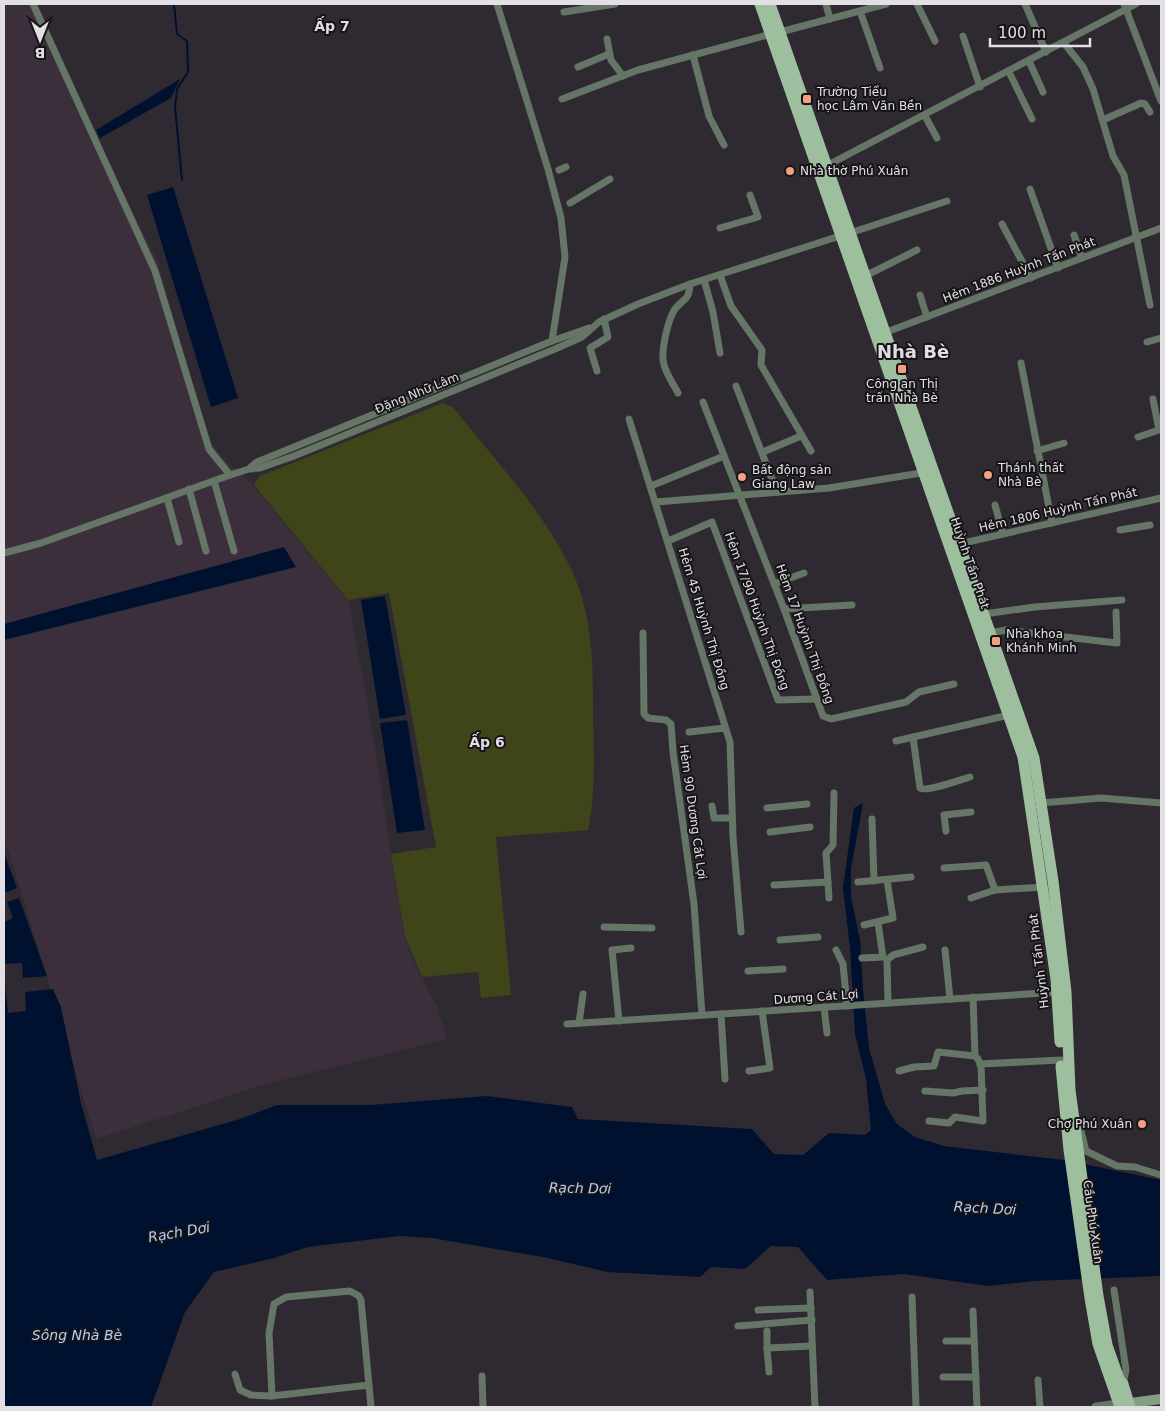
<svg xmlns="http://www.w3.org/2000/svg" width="1165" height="1411" font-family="'DejaVu Sans',sans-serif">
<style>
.industrial{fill:#3c2f3c}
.green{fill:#3f4419}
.water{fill:#001130}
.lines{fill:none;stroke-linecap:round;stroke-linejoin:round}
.stream{stroke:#001130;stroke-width:2}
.minor{stroke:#657566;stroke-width:7}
.tertiary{stroke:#657566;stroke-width:9}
.secondary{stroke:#859f86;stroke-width:10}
.primary{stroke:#9dbf9e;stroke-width:11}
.poi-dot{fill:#f39f83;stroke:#161417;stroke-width:2}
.labels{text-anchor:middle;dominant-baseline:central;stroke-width:4;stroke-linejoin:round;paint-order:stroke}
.poi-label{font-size:12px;fill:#e3e0e5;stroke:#161417;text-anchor:start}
.street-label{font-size:12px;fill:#e3e0e5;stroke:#161417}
.neighbourhood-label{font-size:14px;font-weight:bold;fill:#e2dce7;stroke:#161417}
.water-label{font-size:14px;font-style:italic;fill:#b4cff4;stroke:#161417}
.district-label{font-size:18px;font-weight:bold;fill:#e2dce7;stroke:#161417}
</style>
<rect width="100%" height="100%" fill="#2f2a32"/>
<path class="industrial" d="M4,4h34l65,150 54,106 52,181 21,24 19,16 100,121 23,128 32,207 12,31 20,36 11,35 -182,45 -169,55 -92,-303z"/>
<path class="green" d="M443,403l10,4c43,55 107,121 128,187 12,39 12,79 12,120 1,39 3,78 -5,116l-92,7 15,158 -30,3 -3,-26 -56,5 -17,-40 -14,-83 45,-7 -47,-254 -41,7 -94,-115 6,-9z"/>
<g class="water">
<path d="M180,79l-9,19 -71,40 -4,-8z"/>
<path d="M173,187l65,211 -27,9 -64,-212z"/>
<path d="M284,547l12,20 -292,73v-16z"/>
<path d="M385,596l21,119 -26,4 -19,-119z"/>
<path d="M407,720l18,110 -28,3 -17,-110z"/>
<path d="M863,803l-12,65v29l9,43 3,50 6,58 16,56 12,20 18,13 29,9 120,14 97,20v96l-127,5 -46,5 -84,-12 -77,6 -29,-33 -27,-1 -26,23 -34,-2 -11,10 -93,-5 -59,-14 -116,-20 -33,-2 -91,11 -34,11 -60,14 -29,40 -34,95h-147v-436l4,42 18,-2 -1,-19 28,-3 8,18 20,96 16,57 143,-41 37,-14h93l117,-9 85,11 6,12 174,10 22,25 29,1 26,-22 36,2 6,-5 -5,-51 -11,-45 -5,-86 -7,-60 11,-80z"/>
<path d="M4,853l13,35 -13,5z"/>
<path d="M19,898l28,78 -24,2 -1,-15 -18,1v-42l9,-4 -6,-16z"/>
</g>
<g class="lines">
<path class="stream" d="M174,4l3,30 10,7 1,31 -11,17 -2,18 7,73"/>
<g class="minor">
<path d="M33,4l122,267 54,178 21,26"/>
<path d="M497,4l51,165 13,49 4,39 -13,84"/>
<path d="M826,4l4,15"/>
<path d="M917,4l18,37"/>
<path d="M1025,4l21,48"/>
<path d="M1124,4l37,97"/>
<path d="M860,11l20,57"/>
<path d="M564,12l51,-8"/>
<path d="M780,32l106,-28"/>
<path d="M963,36l17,51"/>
<path d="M607,39l4,21 12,16"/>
<path d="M1064,43l19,24 10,22 20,67 11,19 26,130"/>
<path d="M693,55l16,61 15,29"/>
<path d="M1029,61l14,31"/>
<path d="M578,67l31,-13"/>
<path d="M1009,72l23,47"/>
<path d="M562,99l76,-29 133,-36"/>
<path d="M925,116l12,22"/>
<path d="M1103,120l38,-17 4,1 5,8"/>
<path d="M826,166l310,-162"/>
<path d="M559,170l7,-3"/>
<path d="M1030,189l28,79"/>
<path d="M570,203l40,-24"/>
<path d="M1002,224l29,54"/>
<path d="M720,228l38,-11 -8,-22"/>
<path d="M850,233l97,-32"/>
<path d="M1074,235l8,23"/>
<path d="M720,275l11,31 31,44 -1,15 50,86"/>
<path d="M865,276l52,-26"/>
<path d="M704,280l9,32 7,41"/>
<path d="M920,295l7,22"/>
<path d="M884,333l277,-105"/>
<path d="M1147,342l14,-4"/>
<path d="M1021,363l31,160"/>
<path d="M597,371l-7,-23 18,-11 -4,-18"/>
<path d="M736,386l41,106"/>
<path d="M678,393c-5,-9 -11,-18 -14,-28 -4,-12 4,-46 11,-56 9,-11 14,-8 15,-25"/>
<path d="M703,402l81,207 39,107 8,3 75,-17 13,-10 35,-8"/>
<path d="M629,419l101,323 3,95 8,95"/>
<path d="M1138,437l21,-7 -6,-31"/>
<path d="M1037,451l27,-8"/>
<path d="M763,452l38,-16"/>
<path d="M250,468l7,-6 37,-15 258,-106 37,-13"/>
<path d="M214,481l20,70"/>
<path d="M651,486l73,-30"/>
<path d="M189,489l17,62"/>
<path d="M167,498l12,44"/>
<path d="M656,502l173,-14 98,-16"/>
<path d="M995,505l8,29"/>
<path d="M1120,530l30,-5"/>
<path d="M668,541l44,-19 66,178 38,-1"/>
<path d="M959,544l202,-46"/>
<path d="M4,553l37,-10 189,-68 19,-6 11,-1 34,-12 261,-107 27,-12 17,-15 39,-18 52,-20 150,-48"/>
<path d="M774,584l30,-11"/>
<path d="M784,609l68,-4"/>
<path d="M984,614l51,-7 87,-7"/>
<path d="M643,633l1,81 4,4 18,2 5,4 2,28 21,152 8,111"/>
<path d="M990,633l16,-3 111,13 -1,-31"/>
<path d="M689,732l36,-4"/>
<path d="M913,737l7,51c7,4 40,-8 50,-11"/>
<path d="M896,741l113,-26"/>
<path d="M1041,803l60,-5 60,5"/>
<path d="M712,806l2,12h18"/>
<path d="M767,808l40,-4"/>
<path d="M872,819l2,62"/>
<path d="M946,831l-2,-16 27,-3"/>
<path d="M770,832l40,-5"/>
<path d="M944,868l42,-3 9,25 49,-3"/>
<path d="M858,882l53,-5"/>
<path d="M774,885l54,-3"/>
<path d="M829,898l-3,-45 7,-8 1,-52"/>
<path d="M971,898l24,-8"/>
<path d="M864,925l29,-7 -6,-38"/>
<path d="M604,927l48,1"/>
<path d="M780,940l38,-3"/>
<path d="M836,950l7,14 4,42"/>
<path d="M945,950l5,49"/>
<path d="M862,958l21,-1 -5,-34"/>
<path d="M748,971l35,-2"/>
<path d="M888,1003l-1,-43 6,-5 30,-8"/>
<path d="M824,1007l3,26"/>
<path d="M721,1014l4,65"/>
<path d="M619,1021l-7,-71 19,-2"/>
<path d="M579,1023l4,-29"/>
<path d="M567,1024l492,-32"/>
<path d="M980,1064l81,-4"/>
<path d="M749,1071l21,-3 -8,-57"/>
<path d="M899,1071l15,-4 20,-1 4,-14 37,4"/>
<path d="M925,1091l28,2 9,-2 21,-1"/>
<path d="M929,1121l20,2 6,-6 28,4 -2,-55 -3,-7 -3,-3 -2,-59"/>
<path d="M1080,1127l6,24 31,15 18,1 26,8"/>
<path d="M1114,1290l12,80 -3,14"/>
<path d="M810,1292l5,115"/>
<path d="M912,1297l4,110"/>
<path d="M758,1310l53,-2"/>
<path d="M973,1311l4,96"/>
<path d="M738,1326l74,-6"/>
<path d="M767,1331v17l45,-2"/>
<path d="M946,1341h28"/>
<path d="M767,1348l2,24"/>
<path d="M235,1374l5,16 11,5 21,1 97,-11"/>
<path d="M482,1376l1,31"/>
<path d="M943,1377h33"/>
<path d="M1038,1380l2,27"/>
<path d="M272,1396l-3,-63 5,-29 12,-7 64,-6 9,5 2,4 10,107"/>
</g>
<path class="tertiary" d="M1096,1407l23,-3"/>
<path class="secondary" d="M1123,1404l38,-5"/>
<g class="primary">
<path d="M760,4l263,753 33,222 4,63"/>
<path d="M770,4l264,754 19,123 13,111 4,98 28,206 9,49 12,34 4,5 7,23"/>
<path d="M1061,1066l8,84 21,148 8,46 22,63"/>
</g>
</g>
<g class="poi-dot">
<rect x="802" y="94" width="10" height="10" rx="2.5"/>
<circle cx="790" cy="171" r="5"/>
<rect x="897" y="364" width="10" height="10" rx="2.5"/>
<circle cx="988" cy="475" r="5"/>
<circle cx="742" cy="477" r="5"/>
<rect x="991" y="636" width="10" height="10" rx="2.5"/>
<circle cx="1142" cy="1124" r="5"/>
</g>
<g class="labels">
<g class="poi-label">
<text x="817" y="92">Trường Tiểu<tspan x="817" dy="14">học Lâm Văn Bền</tspan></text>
<text x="800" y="171">Nhà thờ Phú Xuân</text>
<text x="902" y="384" text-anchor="middle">Công an Thị<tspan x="902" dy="14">trấn Nhà Bè</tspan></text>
<text x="998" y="468">Thánh thất<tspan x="998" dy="14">Nhà Bè</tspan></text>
<text x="752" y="470">Bất động sản<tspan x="752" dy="14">Giang Law</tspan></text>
<text x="1006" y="634">Nha khoa<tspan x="1006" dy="14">Khánh Minh</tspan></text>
<text x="1132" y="1124" text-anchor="end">Chợ Phú Xuân</text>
</g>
<g class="street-label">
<text transform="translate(1019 270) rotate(-21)">Hẻm 1886 Huỳnh Tấn Phát</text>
<text transform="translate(417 393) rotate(-22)">Đặng Nhữ Lâm</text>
<text transform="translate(1058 510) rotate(-13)">Hẻm 1806 Huỳnh Tấn Phát</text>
<text transform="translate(970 563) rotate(71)">Huỳnh Tấn Phát</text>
<text transform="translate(757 611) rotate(70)">Hẻm 17/90 Huỳnh Thị Đồng</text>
<text transform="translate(704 619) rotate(73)">Hẻm 45 Huỳnh Thị Đồng</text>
<text transform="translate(805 634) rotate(70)">Hẻm 17 Huỳnh Thị Đồng</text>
<text transform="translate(693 812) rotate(82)">Hẻm 90 Dương Cát Lợi</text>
<text transform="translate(1039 961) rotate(-97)">Huỳnh Tấn Phát</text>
<text transform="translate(816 997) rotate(-4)">Dương Cát Lợi</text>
<text transform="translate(1093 1222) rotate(82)">Cầu Phú Xuân</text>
</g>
<g class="neighbourhood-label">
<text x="332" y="26">Ấp 7</text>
<text x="487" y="742">Ấp 6</text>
</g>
<g class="water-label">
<text transform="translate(580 1188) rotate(1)">Rạch Dơi</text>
<text transform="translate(985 1208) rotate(3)">Rạch Dơi</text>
<text transform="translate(179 1232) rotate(-10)">Rạch Dơi</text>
<text x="77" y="1335">Sông Nhà Bè</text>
</g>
<g class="district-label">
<text x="913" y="351">Nhà Bè</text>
</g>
</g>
<rect width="1165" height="1411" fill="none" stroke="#e3e0e5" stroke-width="10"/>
<g transform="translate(40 40) rotate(180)" stroke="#161417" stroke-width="4" paint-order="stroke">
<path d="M0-4L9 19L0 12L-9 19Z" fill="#e3e0e5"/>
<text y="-8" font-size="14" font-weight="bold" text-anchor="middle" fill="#e3e0e5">B</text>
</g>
<path d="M990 38v8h100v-8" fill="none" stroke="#e3e0e5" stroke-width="2.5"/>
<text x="998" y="38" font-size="15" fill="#e3e0e5" stroke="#161417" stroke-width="4" paint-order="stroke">100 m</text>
</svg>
